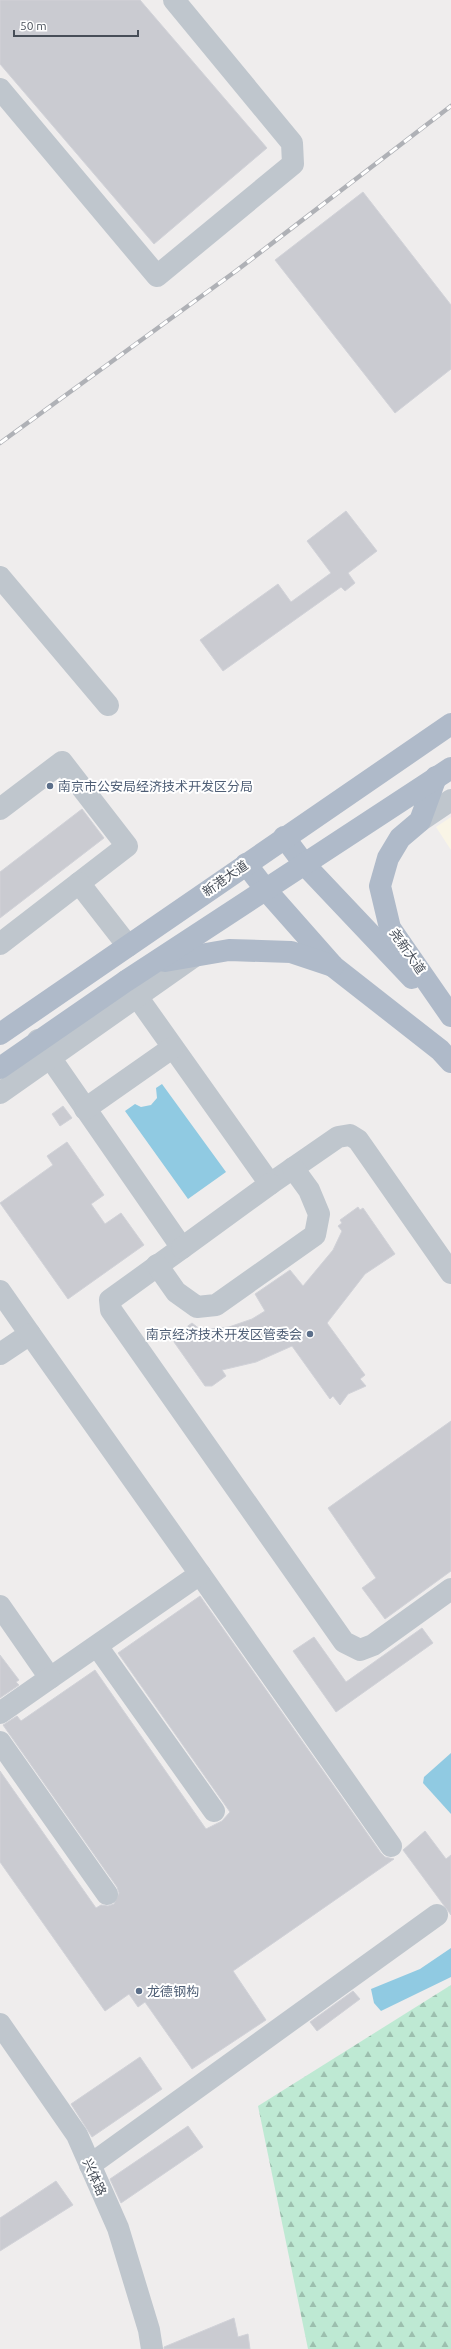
<svg xmlns="http://www.w3.org/2000/svg" width="451" height="2349" font-family="Ubuntu,'Noto Sans SC',sans-serif">
<style>
.commercial{fill:#f9f5e6}
.forest{fill:url(#forest-firs)}
.water{fill:#90cae2}
.building{fill:#cacbd1;stroke:#d1d2d8}
.lines{fill:none;stroke-linecap:round;stroke-linejoin:round}
.minor{stroke:#bfc6cd;stroke-width:22}
.major{stroke:#afbac9;stroke-width:22}
.rail-casing{stroke:#afb1b6;stroke-width:4.5}
.rail{stroke:#fff;stroke-width:3;stroke-dasharray:9;stroke-linecap:butt}
.service-dot{fill:#5c6f8a;stroke:#fff;stroke-width:1.5}
.labels{text-anchor:middle;dominant-baseline:central;stroke-width:4;stroke-linejoin:round;paint-order:stroke}
.service-label{font-size:13px;fill:#4e5e75;stroke:#fff;text-anchor:start}
.street-label{font-size:13px;fill:#474e58;stroke:#fff}
</style>
<defs>
<pattern id="forest-firs" width="22" height="20" patternUnits="userSpaceOnUse"><rect width="22" height="20" fill="#bee9d3"/><path d="M5 1l3.5 6h-7zM16 11l3.5 6h-7z" fill="#9cbfae"/></pattern>
</defs>
<rect width="100%" height="100%" fill="#efeded"/>
<path class="commercial" d="M451,817v33l-15,-23z"/>
<path class="forest" d="M451,1985v364h-143l-50,-243z"/>
<g class="water">
<path d="M162,1084l64,88 -38,27 -63,-88 10,-7 6,3 10,-2 6,-7 -1,-10z"/>
<path d="M451,1753v61l-28,-31 1,-6z"/>
<path d="M451,1948v29l-70,34 -7,-8 -3,-14 49,-20z"/>
</g>
<g class="building">
<path d="M0,0h140l127,148 -113,96 -154,-180z"/>
<path d="M363,192l88,113v64l-56,44 -120,-153z"/>
<path d="M346,511l31,40 -29,22 7,10 -10,8 -4,-4 -118,84 -23,-31 78,-56 13,18 40,-29 -24,-32z"/>
<path d="M82,809l22,29 -104,80v-46z"/>
<path d="M63,1106l9,12 -12,8 -8,-12z"/>
<path d="M67,1142l37,53 -13,9 14,20 16,-11 23,32 -76,54 -68,-96 53,-38 -6,-9z"/>
<path d="M358,1207l2,3 3,-2 32,46 -30,20 -38,49 38,52 -5,4 6,7 -18,8 -8,11 -7,-9 -3,3 -38,-53 -36,16 -34,8 4,6 -14,10h-7l-31,-44 1,-2 -2,-3 19,-14 9,7 28,-3 23,-8 13,-8 -10,-17 35,-24 13,16 30,-36 9,-19 -4,-5 4,-3 -2,-3z"/>
<path d="M451,1421v150l-66,48 -23,-31 14,-10 -48,-70z"/>
<path d="M200,1596l181,257 4,4 9,2 -161,112 33,49 -74,49 -47,-67 -7,5 -9,-13 -24,17 -105,-149v-91l96,137 5,-3 7,1 6,-2 5,-11 -2,-6 -114,-162 14,-9 4,5 74,-51 111,159 16,-8 8,-9 -112,-159z"/>
<path d="M422,1628l11,15 -97,69 -43,-61 21,-14 32,45z"/>
<path d="M0,1655l19,25 -3,2 3,3 -19,13z"/>
<path d="M425,1831l21,28 5,-4v60l-48,-65z"/>
<path d="M353,1991l7,8 -43,32 -7,-9z"/>
<path d="M140,2057l22,32 -70,48 -21,-33z"/>
<path d="M188,2126l15,21 -82,56 -11,-24z"/>
<path d="M56,2181l17,24 -73,46v-33z"/>
<path d="M234,2318l4,19 10,-3 2,15h-86v-2z"/>
</g>
<g class="lines">
<g class="minor">
<path d="M0,89l157,187 136,-112 -1,-21 -118,-143"/>
<path d="M0,577l108,128"/>
<path d="M0,809l62,-47 65,84 -127,98"/>
<path d="M420,821l31,-21"/>
<path d="M79,883l49,63"/>
<path d="M126,981l144,203 68,-47 12,-2 8,5 93,133"/>
<path d="M38,1040l144,208 -72,52 1,10 233,332 16,8 13,-5 78,-56"/>
<path d="M0,1093l196,-138"/>
<path d="M85,1109l87,-61"/>
<path d="M182,1248l88,-64"/>
<path d="M157,1265l19,27 21,15 19,-2 99,-70 4,-21 -10,-24 -16,-22"/>
<path d="M0,1291l30,43 -30,20"/>
<path d="M200,1574l191,272"/>
<path d="M0,1606l50,72 150,-104 -170,-240"/>
<path d="M97,1646l117,165"/>
<path d="M0,1713l50,-35"/>
<path d="M0,1742l107,152"/>
<path d="M0,2024l77,111 41,93 31,102 3,19"/>
<path d="M90,2165l347,-250"/>
</g>
<g class="major">
<path d="M436,777l-16,44 -20,17 -12,20 -8,28 10,42 61,88"/>
<path d="M284,837l21,28 107,113"/>
<path d="M246,864l20,26 68,77 106,83 11,12"/>
<path d="M165,961l64,-11 62,2 42,14"/>
<path d="M0,1034l451,-310"/>
<path d="M0,1068l126,-87 325,-213"/>
</g>
<defs>
<path id="rail" d="M0,443l236,-172 215,-165"/>
</defs>
<use href="#rail" class="rail-casing"/>
<use href="#rail" class="rail"/>
</g>
<g class="service-dot">
<circle cx="50" cy="786" r="4"/>
<circle cx="310" cy="1334" r="4"/>
<circle cx="139" cy="1991" r="4"/>
</g>
<g class="labels">
<g class="service-label">
<text x="58" y="786">南京市公安局经济技术开发区分局</text>
<text x="302" y="1334" text-anchor="end">南京经济技术开发区管委会</text>
<text x="147" y="1991">龙德钢构</text>
</g>
<g class="street-label">
<text transform="translate(225 878) rotate(-35)">新港大道</text>
<text transform="translate(408 951) rotate(55)">尧新大道</text>
<text transform="translate(95 2177) rotate(66)">兴体路</text>
</g>
</g>
<path d="M14 30v6h124v-6" fill="none" stroke="#474e58" stroke-width="2"/>
<text x="20" y="30" font-size="12" fill="#474e58" stroke="#ffffff" stroke-width="3" paint-order="stroke">50 m</text>
</svg>
